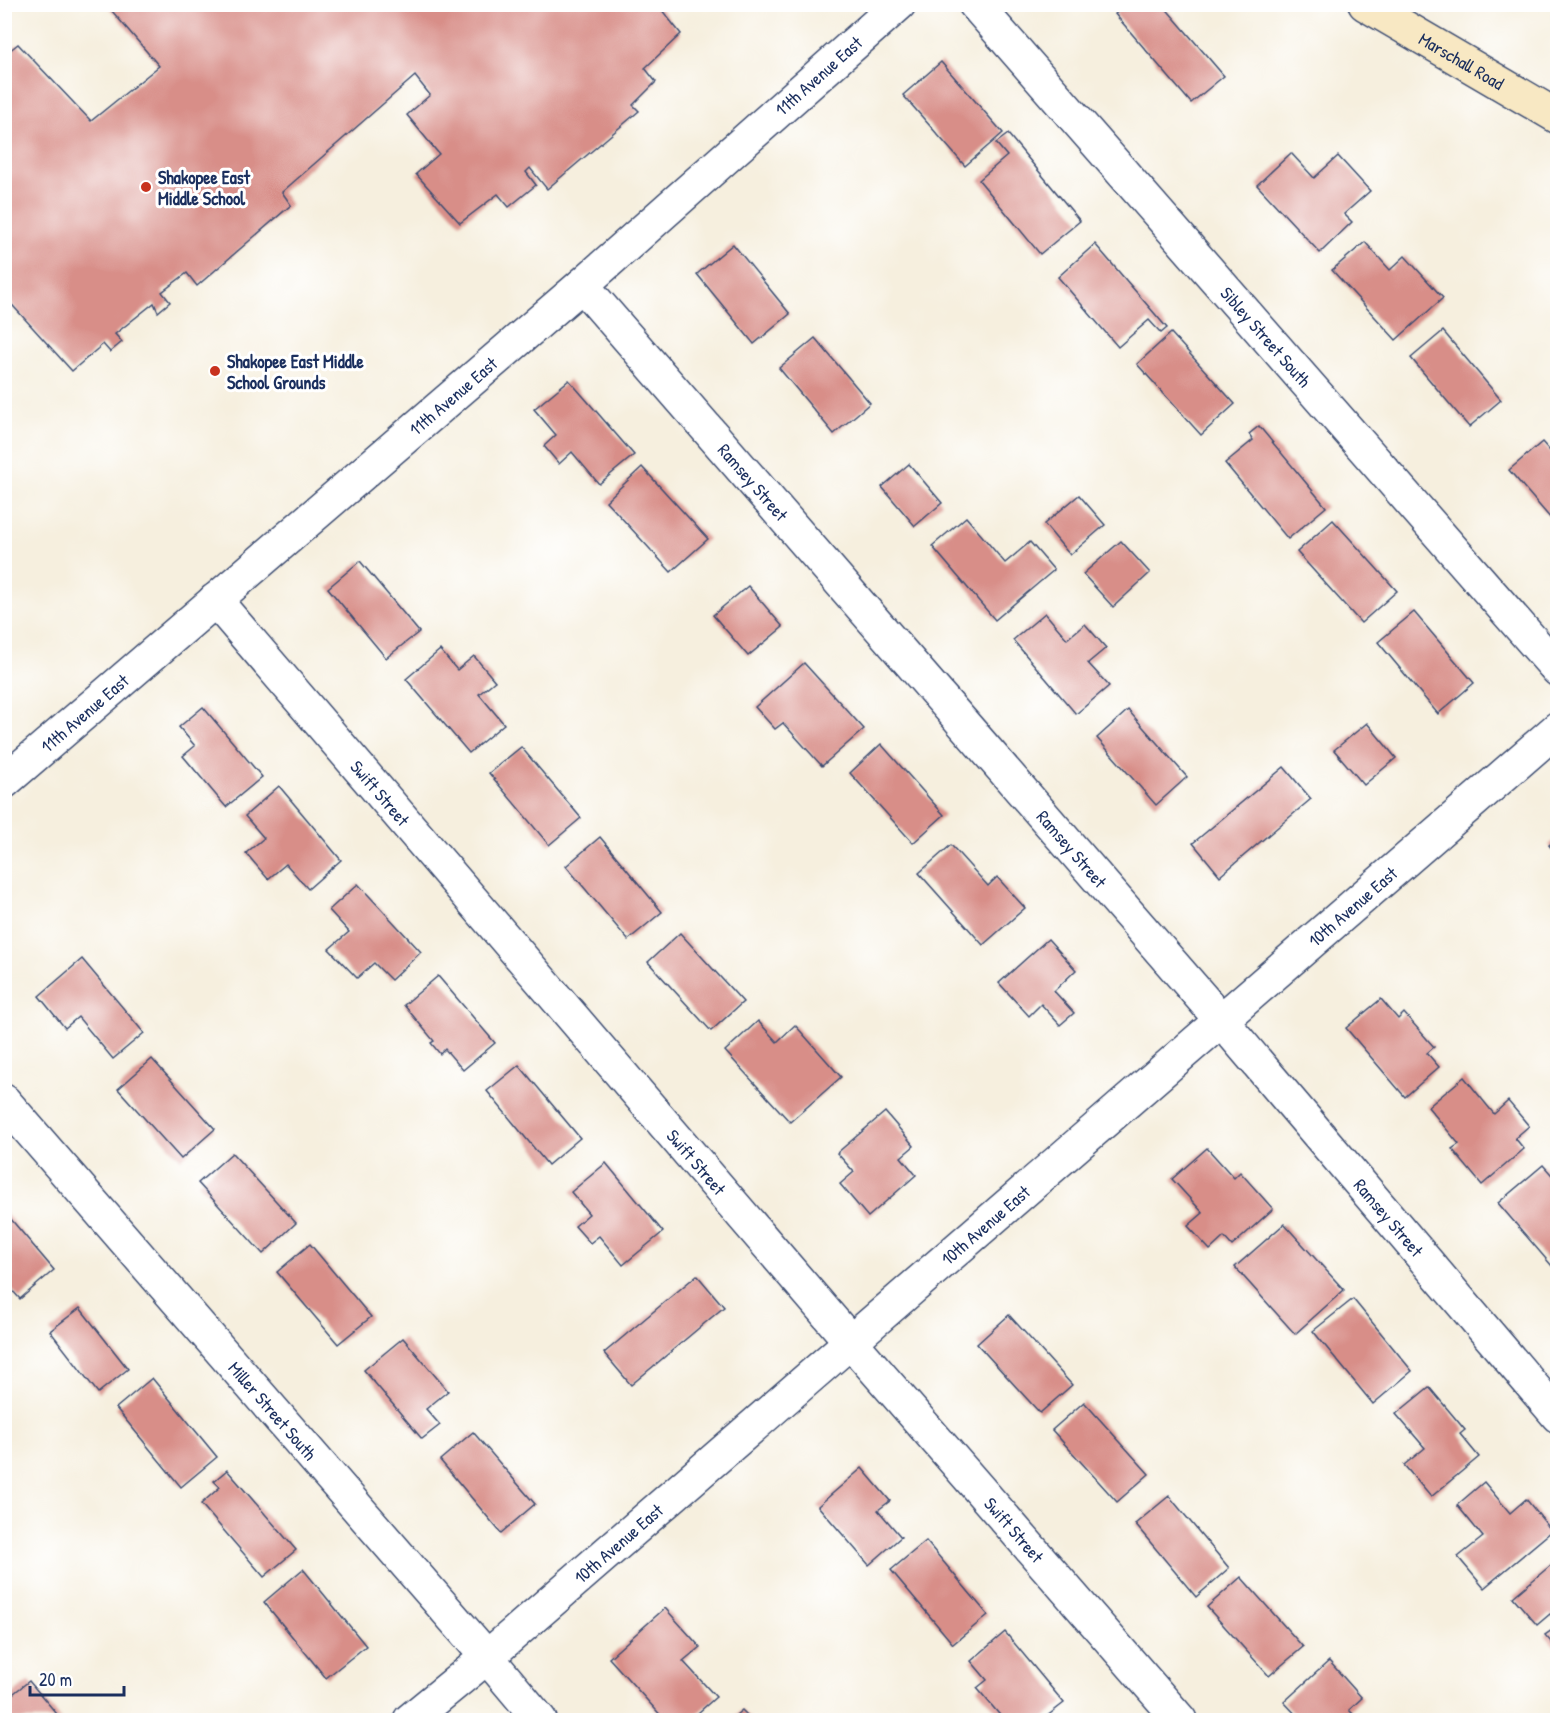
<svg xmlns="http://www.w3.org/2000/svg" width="1562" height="1725" font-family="'Patrick Hand',sans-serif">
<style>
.building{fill:#d88e88}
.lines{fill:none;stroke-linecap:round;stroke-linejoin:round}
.street-casing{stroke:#3c4c71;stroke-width:36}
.secondary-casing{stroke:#3c4c71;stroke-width:36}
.street{stroke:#fff;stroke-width:33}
.secondary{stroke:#f8e8c3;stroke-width:33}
.poi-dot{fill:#c8321e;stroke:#fff;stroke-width:2}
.labels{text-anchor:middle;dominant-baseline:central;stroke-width:6;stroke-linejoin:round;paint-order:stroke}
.street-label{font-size:18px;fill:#1b2f5e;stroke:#fff}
.poi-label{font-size:18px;font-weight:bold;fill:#1b2f5e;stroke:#fff;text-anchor:start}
</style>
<rect width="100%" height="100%" fill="#fff"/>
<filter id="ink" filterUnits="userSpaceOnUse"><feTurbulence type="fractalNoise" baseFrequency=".0167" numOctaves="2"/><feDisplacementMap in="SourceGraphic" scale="12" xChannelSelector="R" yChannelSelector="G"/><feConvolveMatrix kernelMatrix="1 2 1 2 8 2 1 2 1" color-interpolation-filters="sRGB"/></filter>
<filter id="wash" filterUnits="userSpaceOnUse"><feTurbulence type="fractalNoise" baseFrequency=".008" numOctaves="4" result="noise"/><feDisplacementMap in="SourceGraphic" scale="24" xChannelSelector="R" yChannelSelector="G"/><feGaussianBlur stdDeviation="1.35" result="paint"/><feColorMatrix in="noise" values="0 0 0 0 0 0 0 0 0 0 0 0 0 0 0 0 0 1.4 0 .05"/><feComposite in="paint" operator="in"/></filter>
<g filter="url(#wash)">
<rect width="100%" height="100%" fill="#f6efde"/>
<g id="blocks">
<g class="building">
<path d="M106,4h551l24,30 -36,34 11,14 -23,23 6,6 -92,78 -17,-21 -4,4 10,13 -27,22 -11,-13 -38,29 -44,-49 23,-20 -32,-39 23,-20 -15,-19 -133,116 9,13 -94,81 -10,-13 -25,19 8,10 -12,10 -4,-9 -39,31 7,8 -12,10 -7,-8 -31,27 -68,-75v-241l14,-11 73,77 68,-55z"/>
<path d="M1126,5h37l61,71 -33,27 -76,-89z"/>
<path d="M941,62l62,71 -38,33 -62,-71z"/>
<path d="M1008,134l72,87 -40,33 -61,-74 28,-24 -11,-13z"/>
<path d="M1291,153l23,25 24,-22 32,35 -26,23 8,8 -32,31 -63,-68z"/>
<path d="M1365,242l25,28 15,-14 38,42 -47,42 -64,-70z"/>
<path d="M733,244l57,70 -36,30 -57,-70z"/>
<path d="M1095,244l72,84 -6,5 -12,-13 -31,27 -60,-70z"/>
<path d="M1443,331l58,69 -32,27 -58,-69z"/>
<path d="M1171,333l64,71 -34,31 -64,-71z"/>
<path d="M815,338l55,65 -36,31 -55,-66z"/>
<path d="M569,380l65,75 -35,29 -27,-32 -13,12 -15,-18 12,-11 -22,-26z"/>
<path d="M1259,426l67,81 -38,32 -63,-76 28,-23 -4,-6z"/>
<path d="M1542,442l16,18v67l-49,-57z"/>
<path d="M909,464l33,39 -27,23 -33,-39z"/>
<path d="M642,467l66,72 -37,33 -65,-71z"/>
<path d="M1079,495l26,30 -35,30 -26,-31z"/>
<path d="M966,517l39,46 25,-21 24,28 -59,50 -63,-74z"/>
<path d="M1333,520l64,71 -36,32 -64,-71z"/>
<path d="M1121,541l29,32 -37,34 -30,-33z"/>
<path d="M360,561l59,71 -33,26 -58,-70z"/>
<path d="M748,586l35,41 -35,29 -35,-41z"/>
<path d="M1414,612l60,71 -36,31 -60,-72z"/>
<path d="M1045,613l22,26 18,-15 21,24 -18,15 21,23 -33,28 -63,-74z"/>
<path d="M440,650l17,20 17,-14 21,25 -16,13 25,30 -35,29 -63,-74z"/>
<path d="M804,663l60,66 -42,37 -39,-43 -8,6 -20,-22z"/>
<path d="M203,707l59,70 -36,30 -43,-51 12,-10 -16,-19z"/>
<path d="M1128,710l59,67 -31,28 -59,-67z"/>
<path d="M1367,723l29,35 -32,27 -30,-35z"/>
<path d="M881,744l63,71 -31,28 -63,-70z"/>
<path d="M521,747l60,71 -32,27 -60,-72z"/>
<path d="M1284,767l27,32 -91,77 -27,-33z"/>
<path d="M279,786l62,74 -33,29 -22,-25 -18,15 -22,-26 18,-15 -19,-22z"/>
<path d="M600,837l62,75 -34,28 -62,-74z"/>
<path d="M1558,838v18l-9,-11z"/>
<path d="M951,845l37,41 9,-9 28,31 -42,37 -64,-72z"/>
<path d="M358,884l63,68 -30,28 -17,-17 -17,15 -28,-29 20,-17 -20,-22z"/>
<path d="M680,933l63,69 -32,29 -63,-69z"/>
<path d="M1048,939l28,31 -22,21 20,22 -14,12 -19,-21 -12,12 -30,-33z"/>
<path d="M82,959l62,74 -31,26 -35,-42 -13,11 -26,-32z"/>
<path d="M438,976l57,67 -32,27 -18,-21 -5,5 -9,-11 3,-2 -30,-36z"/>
<path d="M1381,999l17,20 6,-6 30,34 -7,6 12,14 -34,30 -59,-69z"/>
<path d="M758,1021l19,21 18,-17 46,52 -51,45 -65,-71z"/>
<path d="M152,1059l63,70 -34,30 -63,-70z"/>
<path d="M519,1065l61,73 -32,27 -61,-74z"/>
<path d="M1464,1077l30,37 14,-13 21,25 -14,12 9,11 -42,36 -30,-36 7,-5 -31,-37z"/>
<path d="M885,1112l29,34 -13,11 15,18 -48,42 -28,-33 14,-12 -17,-19z"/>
<path d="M1207,1148l27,30 6,-6 33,37 -41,37 -8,-9 -14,13 -22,-24 15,-13 -31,-34z"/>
<path d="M232,1153l64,70 -33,31 -65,-71z"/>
<path d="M606,1163l57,69 -40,33 -24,-29 -9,7 -15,-17 14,-12 -18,-22z"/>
<path d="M1543,1165l15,17v91l-60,-70z"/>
<path d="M4,1211l50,59 -34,29 -16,-18z"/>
<path d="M1284,1224l60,66 -49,44 -60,-67z"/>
<path d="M310,1244l61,73 -33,27 -61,-72z"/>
<path d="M697,1275l27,32 -93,78 -27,-32z"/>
<path d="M1353,1299l59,72 -39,33 -60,-73z"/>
<path d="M80,1308l48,61 -30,24 -48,-62z"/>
<path d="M1009,1315l63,70 -32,28 -63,-69z"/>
<path d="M403,1338l45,53 -22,18 14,16 -18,14 -58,-69z"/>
<path d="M152,1378l65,79 -36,30 -65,-79z"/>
<path d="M1429,1387l36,43 -5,4 19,23 -48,40 -27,-32 21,-17 -29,-34z"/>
<path d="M1084,1402l65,72 -32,28 -65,-72z"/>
<path d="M473,1432l62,72 -34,29 -61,-73z"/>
<path d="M862,1468l28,33 -12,9 23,27 -32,28 -51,-59z"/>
<path d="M227,1470l69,80 -32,27 -63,-73 19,-17 -6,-6z"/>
<path d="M1484,1482l26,31 16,-14 26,32 -68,57 -26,-31 25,-20 -26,-32z"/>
<path d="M1169,1496l60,72 -33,29 -61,-73z"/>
<path d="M926,1541l62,74 -35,29 -62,-74z"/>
<path d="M1558,1559v63l-8,-8 -13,11 -24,-28z"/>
<path d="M303,1569l63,77 -40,32 -62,-76z"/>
<path d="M1241,1577l62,70 -34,29 -62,-69z"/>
<path d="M665,1608l35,39 -17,14 33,36 -26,23h-25l-56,-62z"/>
<path d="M1558,1626v24l-13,-15z"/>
<path d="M1005,1632l59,71 -22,17h-38l-27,-32 10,-8 -16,-19z"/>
<path d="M1329,1661l33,37 -13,12 10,10h-58l-17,-18z"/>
<path d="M29,1681l33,39h-58v-19z"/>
<path d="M742,1710l10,10h-22z"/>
</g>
</g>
</g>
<g filter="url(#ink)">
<use href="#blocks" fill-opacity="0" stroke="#3c4c71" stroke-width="1.5"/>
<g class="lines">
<defs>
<g id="street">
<path id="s1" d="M975,4l583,666"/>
<path id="s2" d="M582,285l639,735 337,396"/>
<path id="s3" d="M215,600l636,742 329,378"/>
<path id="s4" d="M4,782l578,-497 317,-281"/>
<path id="s5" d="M4,1101l483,556 53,63"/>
<path id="s6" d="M410,1720l77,-63 1071,-929"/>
</g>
<g id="secondary">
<path id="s7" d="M1365,4l193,113"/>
</g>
</defs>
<use href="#street" class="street-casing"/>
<use href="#secondary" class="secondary-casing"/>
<use href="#street" class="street"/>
<use href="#secondary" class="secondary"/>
</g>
</g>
<g class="poi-dot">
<circle cx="146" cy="187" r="6"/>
<circle cx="215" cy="371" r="6"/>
</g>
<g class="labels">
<g class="street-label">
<text stroke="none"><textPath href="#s7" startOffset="112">Marschall Road</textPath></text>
<text stroke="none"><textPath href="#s4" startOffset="1078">11th Avenue East</textPath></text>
<text stroke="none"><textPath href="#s1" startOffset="442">Sibley Street South</textPath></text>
<text stroke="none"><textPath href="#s4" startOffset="592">11th Avenue East</textPath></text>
<text stroke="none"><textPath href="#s2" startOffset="261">Ramsey Street</textPath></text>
<text stroke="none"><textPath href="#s4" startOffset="106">11th Avenue East</textPath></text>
<text stroke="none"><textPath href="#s3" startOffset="254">Swift Street</textPath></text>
<text stroke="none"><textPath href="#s2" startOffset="747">Ramsey Street</textPath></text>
<text stroke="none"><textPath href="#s6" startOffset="1245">10th Avenue East</textPath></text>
<text stroke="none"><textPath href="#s3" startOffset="740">Swift Street</textPath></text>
<text stroke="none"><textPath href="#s2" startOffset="1233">Ramsey Street</textPath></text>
<text stroke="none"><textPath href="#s6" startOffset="759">10th Avenue East</textPath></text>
<text stroke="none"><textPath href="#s5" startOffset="410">Miller Street South</textPath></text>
<text stroke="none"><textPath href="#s3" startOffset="1226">Swift Street</textPath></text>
<text stroke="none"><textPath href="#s6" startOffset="273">10th Avenue East</textPath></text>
</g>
<g class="poi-label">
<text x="158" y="177">Shakopee East<tspan x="158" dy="21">Middle School</tspan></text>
<text x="227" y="361">Shakopee East Middle<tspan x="227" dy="21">School Grounds</tspan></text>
</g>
</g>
<rect width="1562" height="1725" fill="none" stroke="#fff" stroke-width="24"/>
<path d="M30 1686v9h94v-9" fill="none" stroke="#1b2f5e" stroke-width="3"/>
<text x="39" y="1686" font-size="18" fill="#1b2f5e" stroke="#ffffff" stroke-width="4.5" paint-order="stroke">20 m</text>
</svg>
